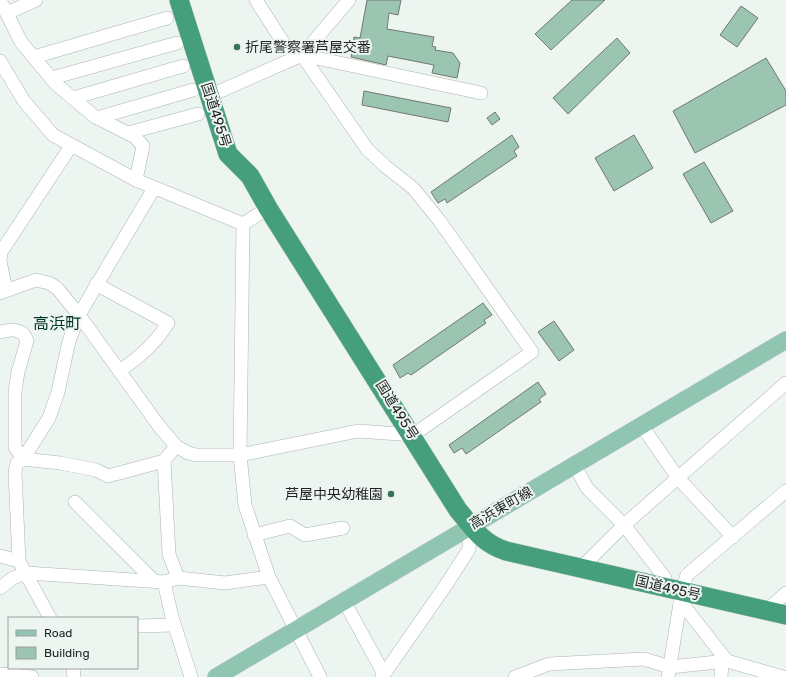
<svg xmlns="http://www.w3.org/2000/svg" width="786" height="677" font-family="Rubik,'Noto Sans JP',sans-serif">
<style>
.building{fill:#9bc4b1;stroke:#717875}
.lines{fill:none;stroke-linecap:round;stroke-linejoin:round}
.minor-casing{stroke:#adb4b0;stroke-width:14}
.major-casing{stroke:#cecece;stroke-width:18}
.highway-casing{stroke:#cecece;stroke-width:20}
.minor{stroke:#fff;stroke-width:13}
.major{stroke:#8fc5b1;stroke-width:17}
.highway{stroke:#459f7d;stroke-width:19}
.poi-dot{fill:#38725a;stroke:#edf5f1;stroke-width:1.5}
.labels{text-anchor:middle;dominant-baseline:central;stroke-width:4;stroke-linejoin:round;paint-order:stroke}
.poi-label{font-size:14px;fill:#1f2221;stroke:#edf5f1;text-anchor:start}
.street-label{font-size:14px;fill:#1f2221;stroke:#edf5f1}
.quarter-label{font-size:16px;fill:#023625;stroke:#edf5f1}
</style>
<rect width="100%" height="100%" fill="#edf5f1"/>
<g class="building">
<path d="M367,0h34l-3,15 -9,-2 -2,16 47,8 -2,9 4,1 -1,3 18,3 7,10 -3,15 -25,-5 2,-8 -46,-9 -2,9 -35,-8 3,-20 6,1z"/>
<path d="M572,0h33l-54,50 -16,-16z"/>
<path d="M741,6l17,12 -21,29 -17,-12z"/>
<path d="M617,38l13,15 -62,61 -15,-16z"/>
<path d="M766,58l20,33v14l-91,48 -22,-42z"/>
<path d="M364,91l87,17 -3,14 -86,-17z"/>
<path d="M495,112l5,7 -8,6 -5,-7z"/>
<path d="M512,135l7,12 -5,4 3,5 -70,47 -2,-4 -7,4 -7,-11z"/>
<path d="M634,135l19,33 -39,23 -19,-33z"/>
<path d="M704,162l29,49 -22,12 -28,-49z"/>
<path d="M483,303l9,12 -8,5 2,3 -75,52 -3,-2 -8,5 -7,-13z"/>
<path d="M554,321l20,29 -15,11 -21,-29z"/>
<path d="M538,382l8,12 -7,5 2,3 -75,52 -4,-6 -8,5 -5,-8z"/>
</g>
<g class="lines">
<defs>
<g id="minor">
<path d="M0,0l21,42 35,42 38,32 41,21 8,9 -7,34"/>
<path d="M256,0l30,47 16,8 179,38"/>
<path d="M7,13l29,-13"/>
<path d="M34,57l133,-39"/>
<path d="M0,61l24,40 29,34 83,45 107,44"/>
<path d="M52,78l125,-35"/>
<path d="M209,96l93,-41 47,-55"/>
<path d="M73,98l110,-32"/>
<path d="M97,118l96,-28"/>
<path d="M128,133l70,-19"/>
<path d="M243,224l-3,231 5,50 24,72 51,100"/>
<path d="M243,224l25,-16"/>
<path d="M96,284l72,39c-12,20 -29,35 -49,48"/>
<path d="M6,290l-6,-29 1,-9 70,-106"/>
<path d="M0,293l36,-13 13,3 8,5 22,27 80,111 17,20 12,7 8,2h44l118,-24 55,4 119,-83 -93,-132 -26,-32 -28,-22 -18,-17 -65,-94"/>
<path d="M0,332c11,-3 23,-4 27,9l-9,31 -3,19v56l8,12"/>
<path d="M642,426l36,52 55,59"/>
<path d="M23,459l37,4 36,7 12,6 56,-15 12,-15"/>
<path d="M164,461l5,93 9,24"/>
<path d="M575,466l12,22 37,37 41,53 -2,9"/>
<path d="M75,502l79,79"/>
<path d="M254,535l36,-9 15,9 38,-7"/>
<path d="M0,556l19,5"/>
<path d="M582,567l42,-42 162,-142"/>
<path d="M164,582l8,35 19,60"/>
<path d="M0,588l13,-10 13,-5 138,9 14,-4 47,5 44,-6"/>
<path d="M344,601l40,73"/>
<path d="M680,601l47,60"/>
<path d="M766,611l20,-18"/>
<path d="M50,618l-31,-57 -4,-89 2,-9 6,-4 26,-41 9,-26 11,-51 10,-26 75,-127"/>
<path d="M137,626l37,-1"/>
<path d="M73,668l1,9"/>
<path d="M0,674l32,3"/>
<path d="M382,677l66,-95 21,-33 2,-24"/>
<path d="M515,677l34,-13 95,-5 26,8 57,-6 56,16"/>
<path d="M668,677l14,-86 5,-16 99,-84"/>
<path d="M721,677l1,-15"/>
</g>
<path id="major" d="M216,677l570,-337"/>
<path id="highway" d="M179,0l49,154 22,22 18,32 190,302c16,19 24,33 48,41l280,64"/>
</defs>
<use href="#minor" class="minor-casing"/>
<use href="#major" class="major-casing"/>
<use href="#highway" class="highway-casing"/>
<use href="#minor" class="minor"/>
<use href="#major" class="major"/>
<use href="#highway" class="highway"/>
</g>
<g class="poi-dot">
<circle cx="237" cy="47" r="4"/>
<circle cx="391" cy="494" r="4"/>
</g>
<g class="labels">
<g class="poi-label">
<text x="245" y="47">折尾警察署芦屋交番</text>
<text x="383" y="494" text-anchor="end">芦屋中央幼稚園</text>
</g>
<g class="street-label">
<text transform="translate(216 115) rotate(72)">国道495号</text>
<text transform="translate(397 410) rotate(58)">国道495号</text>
<text transform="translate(501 508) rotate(-30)">高浜東町線</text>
<text transform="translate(668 588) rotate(13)">国道495号</text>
</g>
<g class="quarter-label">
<text x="57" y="323">高浜町</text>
</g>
</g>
<rect x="8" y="617" width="130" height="52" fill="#edf5f1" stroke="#9ba19e"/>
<rect x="16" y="630" width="20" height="6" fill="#8fc5b1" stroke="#9ba19e"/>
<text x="44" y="637" font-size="12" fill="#1f2221">Road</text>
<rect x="16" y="647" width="20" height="12" fill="#9bc4b1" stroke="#9ba19e"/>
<text x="44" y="657" font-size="12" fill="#1f2221">Building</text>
</svg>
